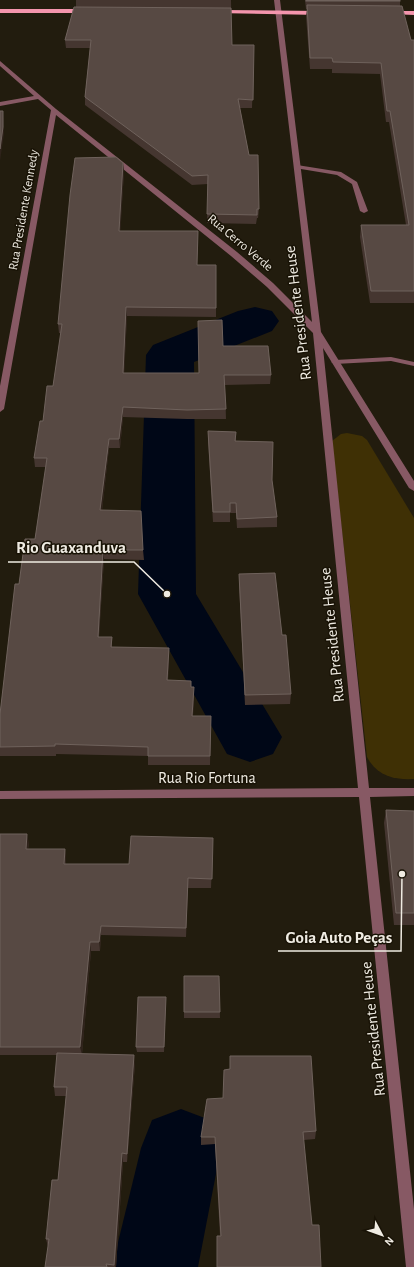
<svg xmlns="http://www.w3.org/2000/svg" width="414" height="1267" font-family="'Alegreya Sans',sans-serif">
<style>
.green{fill:#3f3005}
.lines{fill:none;stroke-linecap:round;stroke-linejoin:round}
.river{fill:#000717;fill-rule:evenodd}
.service{fill:#875964;fill-rule:evenodd}
.minor{fill:#875964;fill-rule:evenodd}
.primary{fill:#f495ad;fill-rule:evenodd}
.wall{fill:#453630}
.shaded-wall{fill:#2f231b}
.building{fill:#574943;stroke:#6f625c}
.labels{text-anchor:middle;dominant-baseline:central;stroke-width:3;stroke-linejoin:round;paint-order:stroke}
.far-street-label{font-size:13px;fill:#efebe2;stroke:#191306}
.street-label{font-size:16px;fill:#efebe2;stroke:#191306}
.leader{fill:none;stroke:#efebe2;stroke-width:1.5}
.callout-dot{fill:#efebe2;stroke:#191306;stroke-width:1.5}
.callout-label{font-size:17px;text-anchor:middle;font-weight:bold;fill:#efebe2;stroke:#191306;stroke-width:3;stroke-linejoin:round;paint-order:stroke}
</style>
<rect width="100%" height="100%" fill="#221c0e"/>
<path class="green" d="M347,433l15,3 5,4 47,78v261c-20,1 -37,-3 -47,-22l-35,-316 9,-7z"/>
<g class="lines">
<g class="river">
<path d="M255,307l17,4 7,10 -7,10 -78,31 2,232 86,143 -9,17 -23,8 -23,-8 -89,-160 8,-239 7,-10 85,-34z"/>
<path d="M181,1109l29,11 11,28 -23,119h-86l29,-119 11,-28z"/>
</g>
<g class="service">
<path d="M297,165l44,7 16,10 11,29 -4,2 -4,-2 -8,-27 -15,-9 -42,-7 -1,-1z"/>
<path d="M391,357l23,5v4l-23,-5 -56,3 -4,-2 4,-2z"/>
</g>
<path class="minor" d="M274,0h6l41,332 93,149v10l-5,-3 -86,-140 46,440h45v8l-44,1 44,412v58h-8l-47,-470 -359,2v-8l358,-3 -45,-455 -46,-46 -36,-31 -175,-141 -52,294 -4,3v-26l51,-276 -13,-11 -38,7v-4l34,-6 -34,-30v-5l56,48 181,143 36,31 39,39z"/>
<g class="primary">
<path d="M0,9h86l3,2 -3,2h-86z"/>
<path d="M218,10l102,1 3,2 -3,2 -104,-2v-2z"/>
<path d="M392,11h22v4l-24,-1v-2z"/>
</g>
</g>
<g class="wall">
<path d="M76,0h155l1,45h22l-2,63h-12l19,101 -1,9h-1l-1,6 -49,-1 1,-39 -16,1 -107,-80v-8l5,-49h-24l-1,-8 11,-33z"/>
<path d="M305,0h95v6l11,34h3v263h-44l-10,-66 1,-12h45l-17,-103h-3l-6,-48 -48,-1v-4h-22l-4,-53 1,-7h-1z"/>
<path d="M123,163l1,9 -4,59h78l-1,34h19v52l-89,-1 -3,57h75l24,-27 48,29 -1,9 -45,1 1,34h-39l-64,-2 -3,31h-11l-7,62 41,40 1,10 -40,-1 -5,78h13v10l57,1v9l-1,23 23,7 3,10 -1,19h18l-1,49h-62v-9l-92,-2v2h-56v-42l19,-130 16,-45 11,-72h-11l-1,-9 9,-37 10,-35 8,-53h-2l-1,-9z"/>
<path d="M208,431l28,1v9l36,39 5,37v10l-40,1 -1,-15h-6v9h-17l-5,-81z"/>
<path d="M239,574l43,61 9,59 -1,10 -45,1 -6,-121z"/>
<path d="M386,810l28,1v114h-20l-10,-102z"/>
<path d="M0,834l29,9 -1,6h37l1,9v6h63l84,-26 -2,50h-23l-2,49 -85,-2 -1,16h-9l-9,103 53,10 -8,98h-4l-7,105h-71l3,-20 -2,-8 12,-59 8,-84h-11l-1,-9 3,-32h-57z"/>
<path d="M184,976h35l1,42h-36z"/>
<path d="M166,997l-2,55h-27l-1,-5z"/>
<path d="M230,1056l86,75 -1,8 -11,1 -84,96 -5,-92 -14,1v-8l22,-39 7,-29z"/>
</g>
<g class="shaded-wall">
<path d="M3,111l1,23 -4,27v-12z"/>
<path d="M123,163l1,9 -4,68 -1,-9z"/>
<path d="M126,307l1,9 -3,66 -1,-9z"/>
<path d="M123,407v10l-3,31 -1,-9z"/>
<path d="M109,439v9l-8,72 -1,-10z"/>
<path d="M103,550l1,9 -6,88v-10z"/>
<path d="M169,648v9l-2,32v-9z"/>
<path d="M194,687v10l-2,29v-10z"/>
<path d="M27,834l2,9 -2,15 -1,-9z"/>
<path d="M65,849l1,9 -1,15 -1,-9z"/>
<path d="M188,878v10l-2,49v-9z"/>
<path d="M101,926v9l-1,16 -1,-9z"/>
<path d="M90,942l1,9 -9,104 -2,-8z"/>
<path d="M166,997v5l-2,50v-5z"/>
<path d="M134,1055l1,9 -8,98v-8z"/>
<path d="M122,1153l1,9 -7,105h-1z"/>
</g>
<g class="building">
<rect x="306" y="0" width="94" height="1"/>
<path d="M307,5l95,1 9,34h3v251h-43l-10,-66h48l-19,-114h-3l-6,-48 -48,-1 -1,-4h-22z"/>
<path d="M74,7l157,1 1,37h22l-1,55 -15,-1 11,56h9l1,54h-2v6l-50,-1 1,-39 -16,1 -107,-79 6,-57h-26z"/>
<path d="M0,111h3v16l-3,22z"/>
<path d="M116,157l7,6 -4,68h79l-1,34h19v43l-90,-1 -3,66h76l-1,-52 24,-1 1,26h45l3,29h-47l2,34 -39,1 -64,-3 -4,32h-10l-9,71 41,1 2,39h-40l-5,87h14l-1,10 58,1 -2,32 24,1v6h3l-2,29h19l-1,40h-62v-9l-93,-3v2l-55,1v-33l15,-130h4l6,-45h10l12,-81h-13l6,-37h3l4,-35h6l9,-62h-4l12,-129 5,-37z"/>
<path d="M208,431l28,1 -1,9 38,1 -1,38 5,37 -40,2 -1,-16h-6v9h-17z"/>
<path d="M275,573l7,62h4l5,59 -46,1 -6,-121z"/>
<path d="M386,810l28,1v102h-18z"/>
<path d="M0,834h27l-1,15h39l-1,15h65l2,-28 82,2 -1,41 -24,-1 -2,50 -85,-2 -2,16h-9l-10,105h-80z"/>
<path d="M184,976h35l1,36h-36z"/>
<path d="M138,997h28l-2,50h-28z"/>
<path d="M57,1053l77,2 -7,99 -5,-1 -8,112 -8,-1 1,3h-62l4,-28h-3l6,-59h6l9,-93h-13z"/>
<path d="M230,1056h81l5,75 -13,1 9,93h7l2,42h-104v-31h4l-6,-99h-14l6,-38 16,-1 1,-28 6,-1z"/>
</g>
<g class="labels">
<g class="far-street-label">
<text transform="translate(24 210) rotate(-80)">Rua Presidente Kennedy</text>
<text transform="translate(240 243) rotate(40)">Rua Cerro Verde</text>
</g>
<g class="street-label">
<text transform="translate(298 313) rotate(-97)">Rua Presidente Heuse</text>
<text transform="translate(332 635) rotate(-96)">Rua Presidente Heuse</text>
<text x="207" y="778">Rua Rio Fortuna</text>
<text transform="translate(373 1029) rotate(-96)">Rua Presidente Heuse</text>
</g>
</g>
<path class="leader" d="M167 594L134 562H8M402 874L401 951H278"/>
<g class="callout-dot">
<circle cx="167" cy="594" r="4"/>
<circle cx="402" cy="874" r="4"/>
</g>
<g class="callout-label">
<text x="71" y="553">Rio Guaxanduva</text>
<text x="339" y="943">Goia Auto Peças</text>
</g>
<g transform="translate(382 1235) rotate(131)" stroke="#191306" stroke-width="3" paint-order="stroke">
<path d="M0-3L7 15L0 10L-7 15Z" fill="#efebe2"/>
<text y="-6" font-size="11" font-weight="bold" text-anchor="middle" fill="#efebe2">N</text>
</g>
</svg>
